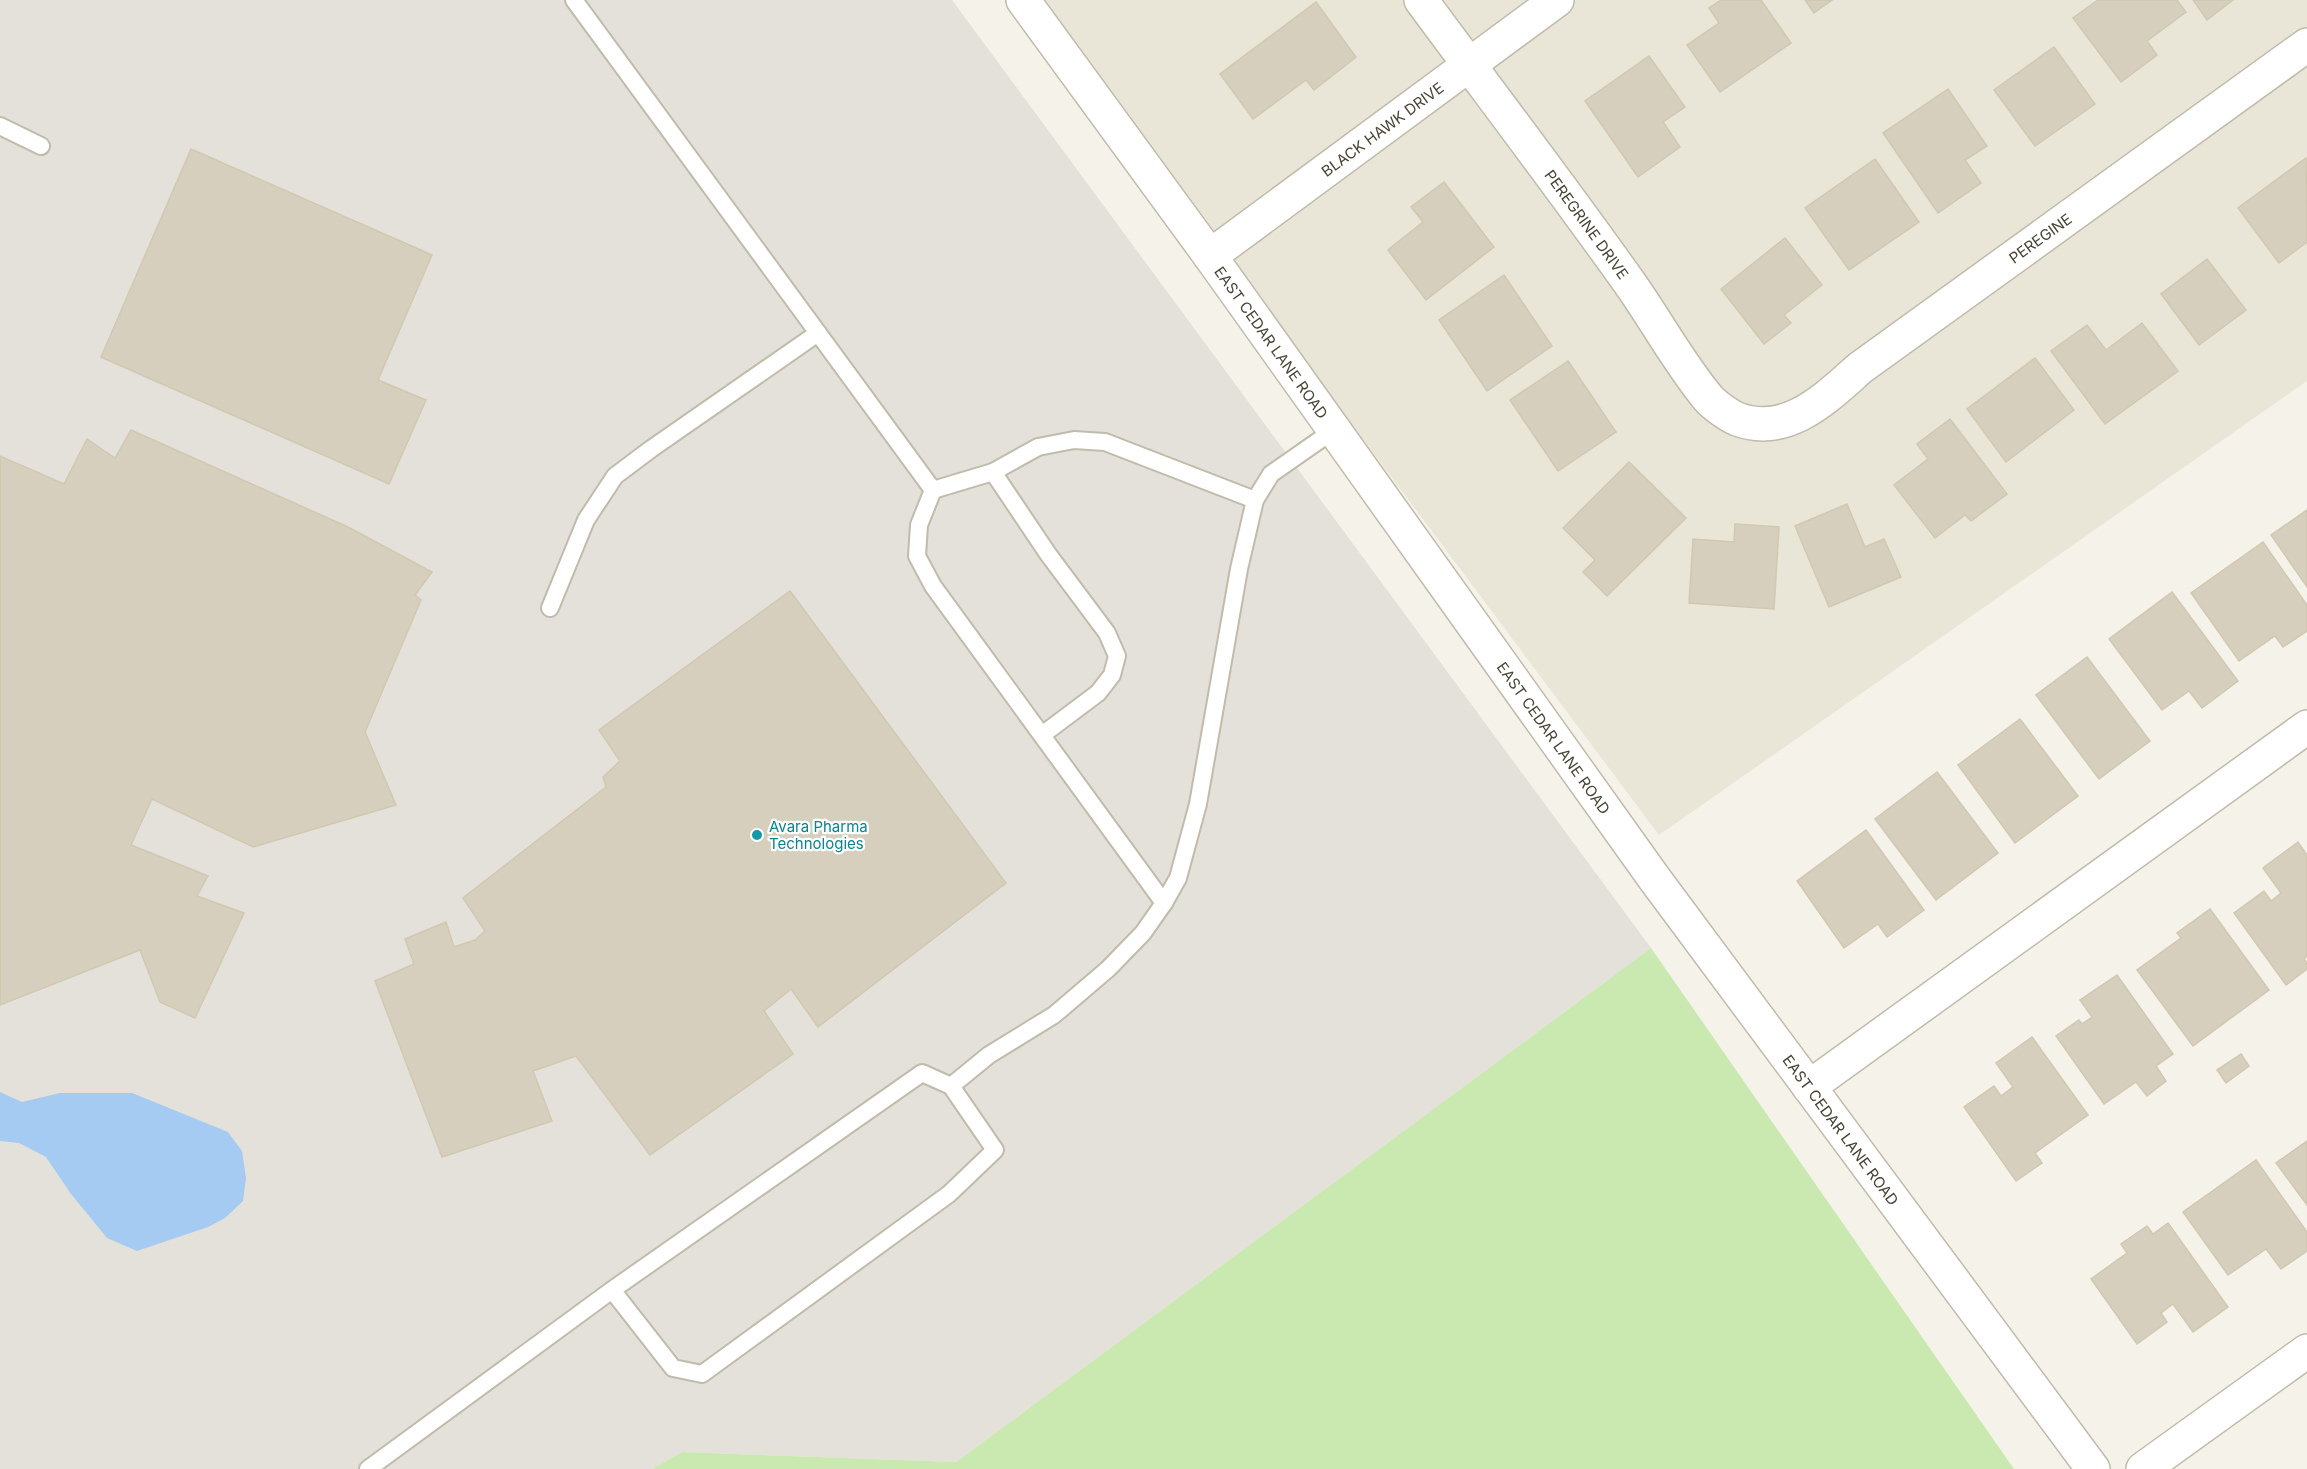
<svg xmlns="http://www.w3.org/2000/svg" width="2307" height="1469" font-family="Inter,sans-serif">
<style>
.residential{fill:#e9e5d7}
.industrial{fill:#e4e1da}
.green{fill:#cae9b1}
.water{fill:#a5cbf2}
.building{fill:#d7cfbe;stroke:#d1c8b1;stroke-width:1.5}
.lines{fill:none;stroke-linecap:round;stroke-linejoin:round}
.lane-casing{stroke:#c0bbab;stroke-width:20}
.street-casing{stroke:#c0bbab;stroke-width:36}
.lane{stroke:#fff;stroke-width:16}
.street{stroke:#fff;stroke-width:33}
.culture-dot{fill:#0f9aa8;stroke:#fff;stroke-width:2}
.labels{text-anchor:middle;dominant-baseline:central;stroke-width:4.5;stroke-linejoin:round;paint-order:stroke}
.street-label{font-size:15px;fill:#494337;stroke:#fff}
.culture-label{font-size:15px;fill:#0d838f;stroke:#fff;text-anchor:start}
</style>
<rect width="100%" height="100%" fill="#f5f2e9"/>
<path class="residential" d="M1038,0h1269v381l-648,454 -489,-654z"/>
<path class="industrial" d="M0,0h952l699,948 -695,514 -274,-10 -30,17h-652z"/>
<path class="green" d="M1651,948l363,521h-1362l30,-17 274,10z"/>
<path class="water" d="M0,1092l22,10 38,-9h72l96,39 14,19 4,27 -3,23 -18,17 -17,9 -71,24 -30,-13 -36,-44 -25,-37 -27,-14 -19,-2z"/>
<g class="building">
<path d="M1721,0h40l30,43 -71,49 -33,-47 32,-22 -10,-15z"/>
<path d="M1805,0h27l-18,13z"/>
<path d="M2098,0h79l9,12 -39,29 10,14 -36,27 -48,-64z"/>
<path d="M2193,0h40l-26,20z"/>
<path d="M1316,2l40,55 -42,33 -8,-10 -53,39 -33,-45z"/>
<path d="M2054,47l41,57 -60,42 -41,-56z"/>
<path d="M1649,56l36,51 -22,15 17,25 -42,30 -53,-76z"/>
<path d="M1948,89l39,57 -22,14 16,23 -43,30 -55,-80z"/>
<path d="M191,149l241,106 -54,125 48,20 -37,84 -288,-127z"/>
<path d="M2306,158l1,84 -28,21 -41,-55z"/>
<path d="M1875,159l44,63 -70,48 -44,-62z"/>
<path d="M1444,182l50,65 -68,53 -38,-50 35,-28 -12,-15z"/>
<path d="M1785,238l37,47 -38,30 7,8 -27,21 -43,-55z"/>
<path d="M2207,259l39,51 -47,35 -38,-51z"/>
<path d="M1504,275l48,71 -65,45 -48,-71z"/>
<path d="M2142,323l36,48 -73,53 -54,-73 36,-26 19,25z"/>
<path d="M2035,358l39,52 -68,52 -39,-53z"/>
<path d="M1568,361l48,71 -58,39 -48,-71z"/>
<path d="M1950,419l57,75 -36,27 -6,-6 -30,23 -41,-53 34,-26 -11,-15z"/>
<path d="M131,430l217,97 84,45 -17,23 6,5 -56,132 31,73 -143,42 -101,-48 -21,46 77,31 -11,20 47,17 -49,105 -35,-16 -20,-52 -140,55v-549l64,28 23,-45 28,19z"/>
<path d="M1629,462l57,56 -79,78 -24,-24 12,-12 -32,-32z"/>
<path d="M1847,504l18,43 19,-8 17,38 -72,30 -34,-81z"/>
<path d="M2307,510v77l-36,-52z"/>
<path d="M1735,524l44,3 -5,82 -85,-6 4,-64 41,3z"/>
<path d="M2263,542l44,63v26l-24,16 -8,-11 -36,25 -48,-68z"/>
<path d="M790,591l216,292 -188,144 -27,-38 -27,22 29,43 -143,101 -74,-99 -43,15 19,50 -110,36 -67,-176 39,-17 -9,-25 41,-17 8,25 21,-7 10,-9 -22,-33 143,-111 -3,-10 17,-16 -21,-31z"/>
<path d="M2172,592l66,89 -36,27 -13,-17 -27,19 -53,-71z"/>
<path d="M2087,657l63,84 -51,38 -63,-84z"/>
<path d="M2020,719l58,77 -63,47 -57,-78z"/>
<path d="M1937,772l61,81 -62,47 -61,-81z"/>
<path d="M1866,830l58,80 -37,27 -9,-13 -34,24 -47,-67z"/>
<path d="M2298,842l9,13v101l-3,3 3,4v6l-21,16 -52,-72 30,-22 7,10 10,-8 -18,-25z"/>
<path d="M2210,909l59,81 -76,56 -56,-76 44,-32 -4,-5z"/>
<path d="M2117,975l56,79 -17,12 10,15 -19,15 -11,-14 -32,22 -48,-68 23,-16 3,4 10,-7 -12,-17z"/>
<path d="M2032,1037l56,78 -53,38 7,10 -26,18 -52,-74 30,-21 7,10 12,-9 -17,-24z"/>
<path d="M2241,1054l8,12 -23,17 -9,-13z"/>
<path d="M2307,1141v64l-31,-42z"/>
<path d="M2256,1160l51,72v19l-26,18 -15,-20 -38,26 -45,-63z"/>
<path d="M2168,1223l60,84 -35,25 -20,-28 -12,9 6,9 -30,22 -46,-65 36,-26 -6,-9 26,-18 6,8z"/>
</g>
<g class="lines">
<defs>
<g id="lane">
<path d="M574,0l359,490"/>
<path d="M0,126l41,20"/>
<path d="M993,472l55,82 59,79 10,23 -5,19 -14,18 -56,42"/>
<path d="M550,608l36,-88 29,-44 36,-27 167,-116"/>
<path d="M1164,903l-231,-317 -16,-30 2,-31 14,-35 60,-18 45,-25 36,-7 31,2 150,58"/>
<path d="M951,1086l38,-31 65,-40 54,-46 35,-36 21,-30 14,-25 20,-74 41,-235 16,-69 16,-26 63,-44"/>
<path d="M368,1469l244,-179 310,-217 29,13 44,64 -46,44 -247,180 -29,-6 -61,-78"/>
</g>
<g id="street">
<path id="s1" d="M1023,0l187,256 444,622 439,591"/>
<path id="s2" d="M1421,0c70,95 142,189 210,285 26,37 48,78 77,113 6,7 20,17 29,21 50,19 89,-21 123,-51l447,-323"/>
<path id="s3" d="M1210,256l347,-256"/>
<path d="M1809,1087l498,-360"/>
<path d="M2143,1469l164,-118"/>
</g>
</defs>
<use href="#lane" class="lane-casing"/>
<use href="#street" class="street-casing"/>
<use href="#lane" class="lane"/>
<use href="#street" class="street"/>
</g>
<circle class="culture-dot" cx="757" cy="835" r="6"/>
<g class="labels">
<g class="street-label">
<text stroke="none"><textPath href="#s3" startOffset="214">BLACK HAWK DRIVE</textPath></text>
<text stroke="none"><textPath href="#s2" startOffset="279">PEREGRINE DRIVE</textPath></text>
<text stroke="none"><textPath href="#s2" startOffset="890">PEREGINE</textPath></text>
<text stroke="none"><textPath href="#s1" startOffset="423">EAST CEDAR LANE ROAD</textPath></text>
<text stroke="none"><textPath href="#s1" startOffset="909">EAST CEDAR LANE ROAD</textPath></text>
<text stroke="none"><textPath href="#s1" startOffset="1395">EAST CEDAR LANE ROAD</textPath></text>
</g>
<g class="culture-label">
<text x="769" y="826">Avara Pharma<tspan x="769" dy="17">Technologies</tspan></text>
</g>
</g>
</svg>
